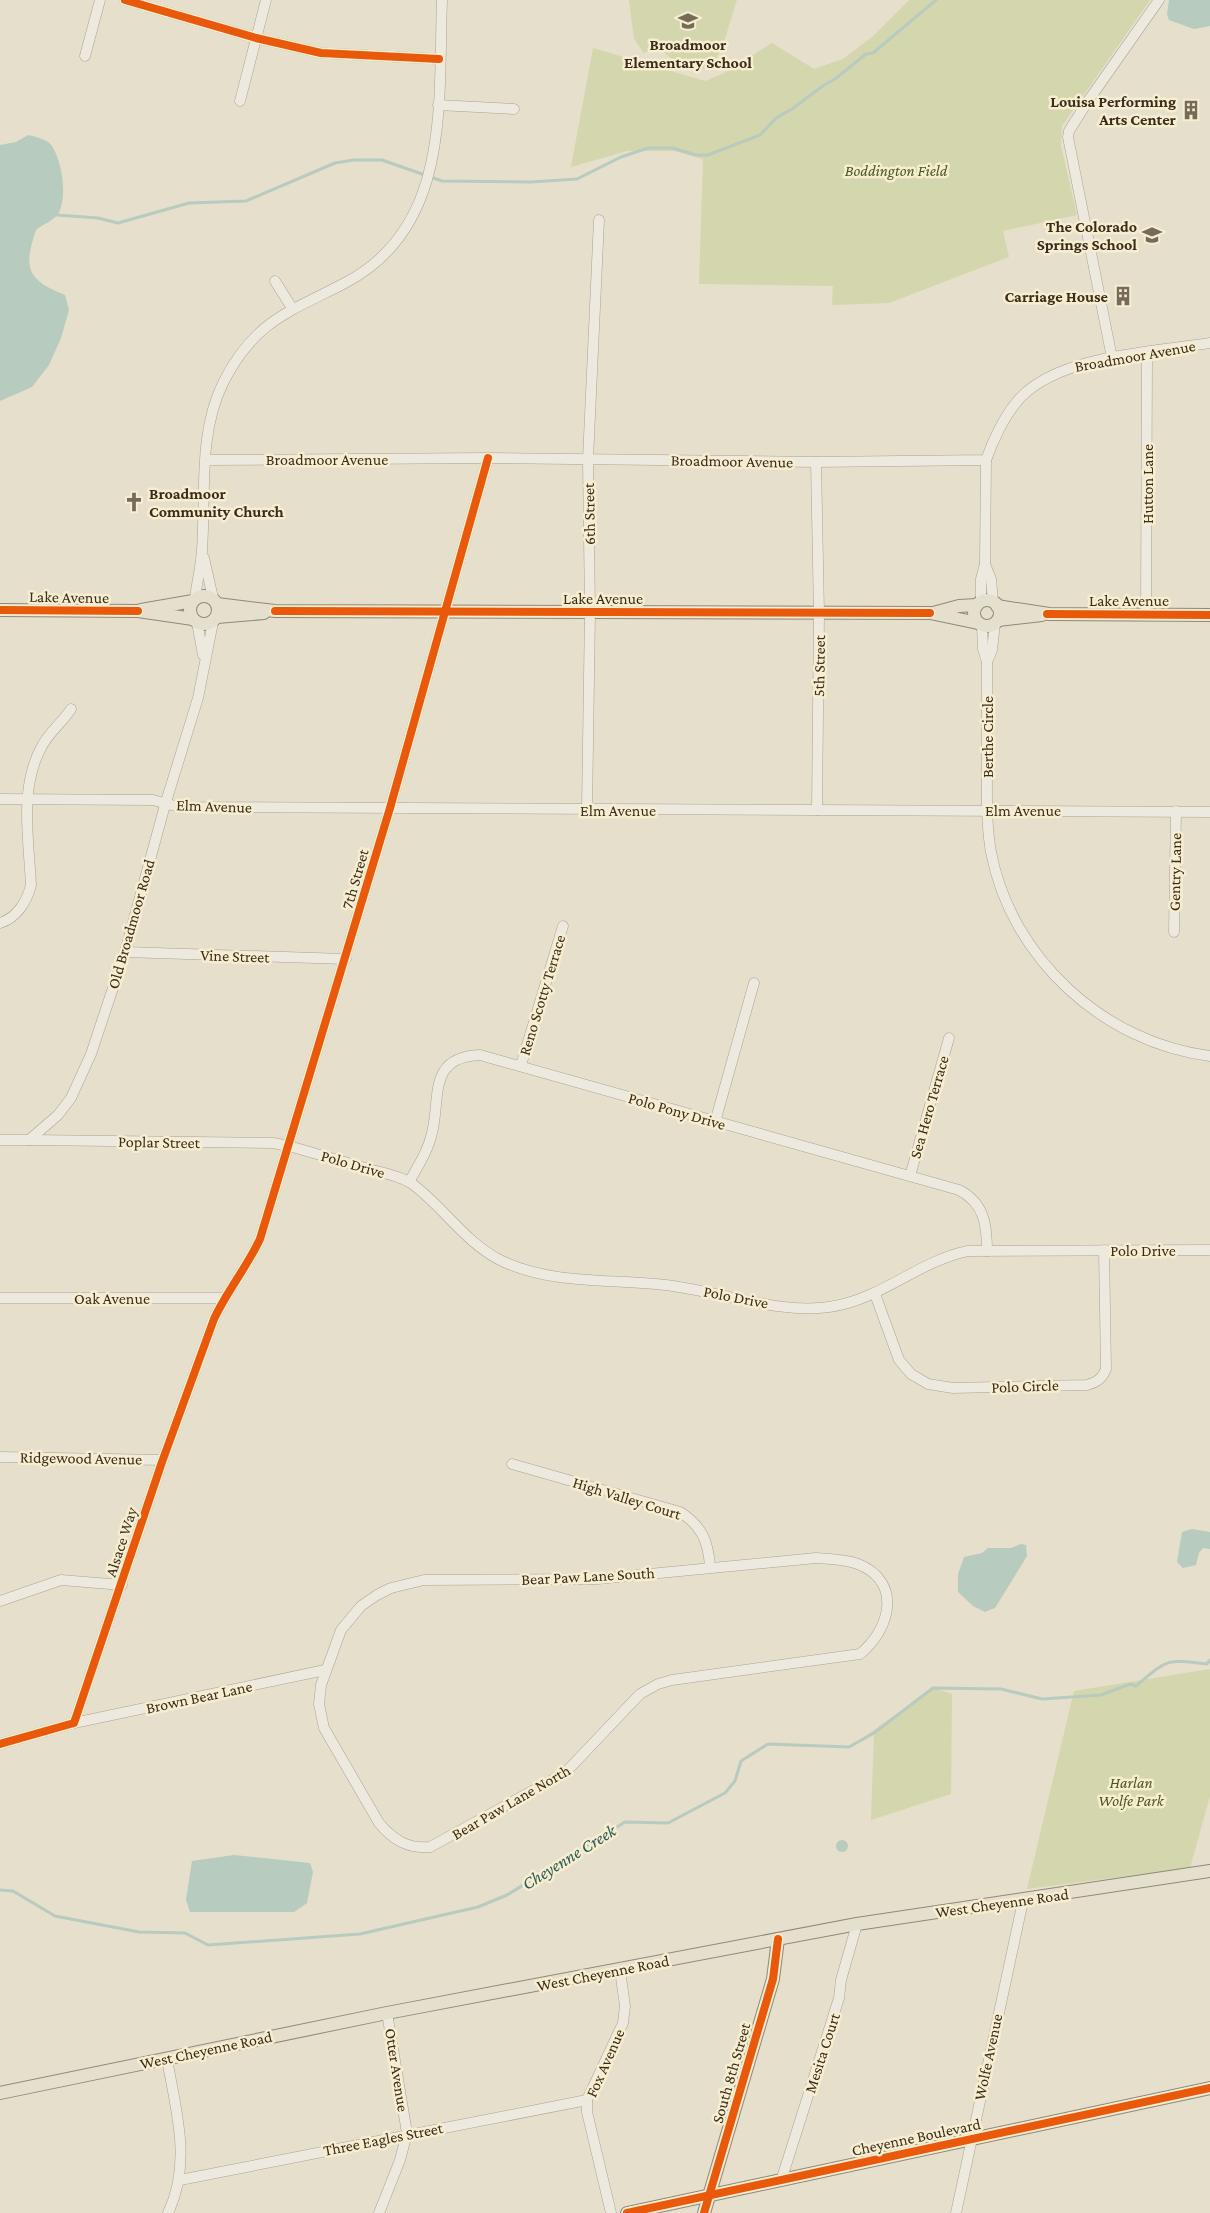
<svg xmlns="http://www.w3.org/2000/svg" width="1210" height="2213" font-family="'Crimson Pro',serif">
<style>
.green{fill:#d4d6ad}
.water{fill:#b7cbbf}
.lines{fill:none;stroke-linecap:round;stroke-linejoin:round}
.stream{stroke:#b7cbbf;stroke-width:3}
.minor-casing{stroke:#aba395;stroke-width:11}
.major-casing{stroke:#90897b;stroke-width:14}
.minor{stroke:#ede9de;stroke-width:10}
.major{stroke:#e5dfce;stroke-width:12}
.cycleway-casing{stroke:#f7eed0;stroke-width:11}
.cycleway{stroke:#e8590c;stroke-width:8}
.labels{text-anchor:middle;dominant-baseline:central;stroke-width:5;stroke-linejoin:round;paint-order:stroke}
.poi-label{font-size:16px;font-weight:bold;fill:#3a2b1c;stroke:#f7eed0;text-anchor:end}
.park-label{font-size:16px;font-style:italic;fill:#485722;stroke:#f7eed0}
.street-label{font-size:16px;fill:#3a2b1c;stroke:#f7eed0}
.water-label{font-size:18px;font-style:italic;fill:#2b5a59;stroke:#f7eed0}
</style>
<rect width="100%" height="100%" fill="#e6dfcb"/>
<g class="green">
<path d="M629,0h108c-5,14 -13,47 -21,59 -16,24 -45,3 -57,-13l-15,7 -10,-14z"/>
<path d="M909,0h241l-88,126 -1,20 16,69 -74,16 6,26 -120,46 -57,2 1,-19 -134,-2 4,-125 -29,-8h-47l-56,16 22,-119 112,33 19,-8 48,-30 42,26 29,-10 29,-22z"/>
<path d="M1210,1669v127l-20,72 -163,21 47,-198z"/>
<path d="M933,1688l19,6 -1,100 -80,26 3,-86 -24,13z"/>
</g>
<g class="water">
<path d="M1169,0h41v26l-16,3 -25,-9 -2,-6z"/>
<path d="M28,135c8,2 19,4 24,11 10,15 16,52 6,68 -4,6 -16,11 -22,16 -13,38 -9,50 29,65l4,15 -8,28 -12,27 -17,22 -32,14v-256l16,-3z"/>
<path d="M1192,1529l18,3v17l-7,-1 -4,5 -3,12 -13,3 -6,-6 5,-30z"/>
<path d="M1021,1544l5,1 1,11 -32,52 -10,4 -12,-6 -15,-14v-18l6,-17 18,-4 6,-5h23z"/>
<circle cx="842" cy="1846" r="6"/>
<path d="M234,1855l76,8 3,9 -6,31 -13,9h-104l-4,-12 6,-39z"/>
</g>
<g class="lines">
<g class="stream">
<path d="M57,215l41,3 20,5 71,-20 57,-2 89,-38 19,-3h28l60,21 89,1 46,-3 44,-22 27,-9h25l23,7h12l52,-20 16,-17 16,-9 32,-24 11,-6 31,-25 7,-1 63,-53"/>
<path d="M0,1890l13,1 42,25 84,16 46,1 23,12 152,-11 118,-27 29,-12 118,-73 43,1 57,-30 10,-12 6,-20 27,-17 81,3 25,-14 59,-45 68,1 41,10 59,-4 29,-11 6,2c32,-27 29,-27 71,-22l3,-4"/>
</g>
<defs>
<g id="minor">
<path d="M125,0l131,38 65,15 118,6"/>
<path d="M85,56l15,-56"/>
<path d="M240,101l26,-101"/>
<path d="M438,105l76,4"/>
<path d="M275,281l17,27"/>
<path d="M1112,358l-44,-221 1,-6 17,-27 73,-104"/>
<path d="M206,460l282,-2 328,4 170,-2c8,-22 18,-45 35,-63 41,-42 133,-45 189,-54"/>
<path d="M816,462l3,151 -2,197"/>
<path d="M204,558l9,40"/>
<path d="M985,564l6,15 2,23"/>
<path d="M195,598c2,-16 6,-32 7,-48 4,-56 -4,-116 21,-167 31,-62 66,-71 122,-100 107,-56 93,-181 97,-283"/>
<path d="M981,601v-22l4,-15 1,-104"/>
<path d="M1146,614l1,-261"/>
<path d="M197,622l6,33"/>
<path d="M982,625l1,24 4,13c0,35 0,71 0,106 0,28 -1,56 4,84 20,106 113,191 219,204"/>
<path d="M987,662l5,-12 3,-27"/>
<path d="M0,799l153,1 26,7 1031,5"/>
<path d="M587,809l3,-197 -2,-153 11,-239"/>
<path d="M0,923c17,-5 27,-22 31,-38 -2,-43 -12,-97 10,-137 7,-15 21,-25 30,-39"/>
<path d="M1174,932l2,-121"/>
<path d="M125,952l221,7"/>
<path d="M521,1065l42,-139"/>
<path d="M715,1122l39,-139"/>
<path d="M0,1140h29l29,-25 13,-17 20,-44 34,-102 40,-147 33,-107 15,-76"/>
<path d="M29,1140l244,3 16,3c27,8 55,16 83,24 13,3 28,6 39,13 33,24 54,60 91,78 53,25 114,17 171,25 50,7 107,28 156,21 52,-7 89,-46 139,-56l242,-1"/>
<path d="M910,1176l39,-138"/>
<path d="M409,1182c9,-16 19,-31 23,-49 9,-35 -5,-76 48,-78l479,135c25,13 28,34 28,61"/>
<path d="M875,1294l24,66 12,14 17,10 25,4 134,-3c10,-3 15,-6 19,-16l-2,-119"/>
<path d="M0,1298h224"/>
<path d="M0,1457l163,3"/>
<path d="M512,1464l168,48c22,14 28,29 30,54"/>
<path d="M816,1558c13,1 29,1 42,6 45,18 32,66 2,90l-188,26 -14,4 -18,10 -75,79 -135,74c-22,2 -37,-7 -51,-24l-55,-95 -5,-24 2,-19 20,-55 20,-24 16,-11 14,-7 33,-8 173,-1z"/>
<path d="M0,1601l61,-21 61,5"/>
<path d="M74,1723l251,-53"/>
<path d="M0,1744l74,-21 88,-261 52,-143c13,-28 33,-52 46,-80l130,-431 98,-350"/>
<path d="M167,2059c9,52 25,104 1,154"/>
<path d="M180,2180l407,-80"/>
<path d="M781,2181l58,-183 2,-18 16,-56"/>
<path d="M379,2213l21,-53 7,-27 -20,-120"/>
<path d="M611,2213l-24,-101v-12l36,-77 2,-17 -5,-36"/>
<path d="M956,2213l67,-312"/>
</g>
<g id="major">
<circle cx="204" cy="610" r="14"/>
<circle cx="987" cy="613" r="13"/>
<path d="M217,604l58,7 655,2 48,10"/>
<path d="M997,606l52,8 161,1"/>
<path d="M0,610l138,1 55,8"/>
<path d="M141,610l52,-9"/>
<path d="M933,613l26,-7 18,-1"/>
<path d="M217,617l47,-4"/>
<path d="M998,620l44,-5"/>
<path d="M0,2093l387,-80 470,-89 353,-53"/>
<path d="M627,2213l583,-125"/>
<path d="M704,2213l69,-234 5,-40"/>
</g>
</defs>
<use href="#minor" class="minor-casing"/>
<use href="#major" class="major-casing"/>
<use href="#minor" class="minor"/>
<use href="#major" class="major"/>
<defs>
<g id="cycleway">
<path d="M125,0l131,38 65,15 118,6"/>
<path d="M0,610l138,1"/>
<path d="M275,611l655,2"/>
<path d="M1047,614l163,1"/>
<path d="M0,1744l74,-21 88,-261 52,-143c13,-28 33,-52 46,-80l130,-431 98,-350"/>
<path d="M627,2213l583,-125"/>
<path d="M704,2213l69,-234 5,-40"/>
</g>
</defs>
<use href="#cycleway" class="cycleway-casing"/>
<use href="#cycleway" class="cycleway"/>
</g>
<defs>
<symbol id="school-bare" viewBox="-9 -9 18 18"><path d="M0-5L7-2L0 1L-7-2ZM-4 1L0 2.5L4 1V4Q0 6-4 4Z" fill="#766a59" stroke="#f7eed0" stroke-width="2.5" paint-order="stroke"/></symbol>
<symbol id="building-bare" viewBox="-9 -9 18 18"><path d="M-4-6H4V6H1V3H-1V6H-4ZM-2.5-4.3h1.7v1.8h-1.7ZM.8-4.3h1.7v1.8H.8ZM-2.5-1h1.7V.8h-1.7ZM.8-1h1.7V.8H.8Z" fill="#766a59" stroke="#f7eed0" stroke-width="2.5" paint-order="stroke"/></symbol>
<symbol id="church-bare" viewBox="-9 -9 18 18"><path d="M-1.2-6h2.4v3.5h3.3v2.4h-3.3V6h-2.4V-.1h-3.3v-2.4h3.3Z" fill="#766a59" stroke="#f7eed0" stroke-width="2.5" paint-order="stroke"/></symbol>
</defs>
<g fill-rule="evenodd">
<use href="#school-bare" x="674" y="7" width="28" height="28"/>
<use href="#building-bare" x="1177" y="96" width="28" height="28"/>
<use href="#school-bare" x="1138" y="221" width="28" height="28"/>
<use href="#building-bare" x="1109" y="282" width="28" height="28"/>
<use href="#church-bare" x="120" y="488" width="28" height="28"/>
</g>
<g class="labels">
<g class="poi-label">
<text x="688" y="44" text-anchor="middle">Broadmoor<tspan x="688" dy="18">Elementary School</tspan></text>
<text x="1176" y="101">Louisa Performing<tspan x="1176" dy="18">Arts Center</tspan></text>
<text x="1137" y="226">The Colorado<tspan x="1137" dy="18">Springs School</tspan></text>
<text x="1108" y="296">Carriage House</text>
<text x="149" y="493" text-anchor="start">Broadmoor<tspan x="149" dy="18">Community Church</tspan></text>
</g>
<g class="park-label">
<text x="896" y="170">Boddington Field</text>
<text x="1131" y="1782">Harlan<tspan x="1131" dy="18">Wolfe Park</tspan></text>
</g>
<g class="street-label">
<text transform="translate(1135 356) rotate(-10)">Broadmoor Avenue</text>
<text x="327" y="459">Broadmoor Avenue</text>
<text transform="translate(732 461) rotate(1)">Broadmoor Avenue</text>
<text transform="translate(1147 484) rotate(-90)">Hutton Lane</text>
<text transform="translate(589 514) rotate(-91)">6th Street</text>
<text transform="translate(69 597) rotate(1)">Lake Avenue</text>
<text x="603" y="598">Lake Avenue</text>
<text x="1129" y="600">Lake Avenue</text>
<text transform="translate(819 666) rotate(-89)">5th Street</text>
<text transform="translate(987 737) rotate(-90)">Berthe Circle</text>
<text transform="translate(214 806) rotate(2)">Elm Avenue</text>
<text x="618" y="810">Elm Avenue</text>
<text x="1023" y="810">Elm Avenue</text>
<text transform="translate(1175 872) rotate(-89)">Gentry Lane</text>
<text transform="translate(355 879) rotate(-74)">7th Street</text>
<text transform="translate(131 924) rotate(-74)">Old Broadmoor Road</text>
<text transform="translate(235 956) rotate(2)">Vine Street</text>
<text transform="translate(542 995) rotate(-73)">Reno Scotty Terrace</text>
<text transform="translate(929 1107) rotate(-74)">Sea Hero Terrace</text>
<text transform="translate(677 1111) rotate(16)">Polo Pony Drive</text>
<text transform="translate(159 1142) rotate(1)">Poplar Street</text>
<text transform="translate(353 1164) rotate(16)">Polo Drive</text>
<text x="1143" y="1250">Polo Drive</text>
<text transform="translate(736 1297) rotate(11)">Polo Drive</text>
<text x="112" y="1298">Oak Avenue</text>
<text transform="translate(1025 1386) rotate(-2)">Polo Circle</text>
<text transform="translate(81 1458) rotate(1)">Ridgewood Avenue</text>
<text transform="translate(627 1498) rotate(17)">High Valley Court</text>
<text transform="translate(121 1542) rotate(-72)">Alsace Way</text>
<text transform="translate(588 1576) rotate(-3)">Bear Paw Lane South</text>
<text transform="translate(199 1697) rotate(-12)">Brown Bear Lane</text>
<text transform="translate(511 1802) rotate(-30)">Bear Paw Lane North</text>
<text transform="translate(1002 1903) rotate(-8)">West Cheyenne Road</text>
<text transform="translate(603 1973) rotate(-11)">West Cheyenne Road</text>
<text transform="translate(206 2050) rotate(-12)">West Cheyenne Road</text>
<text transform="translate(822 2053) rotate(-72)">Mesita Court</text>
<text transform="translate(988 2057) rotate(-78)">Wolfe Avenue</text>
<text transform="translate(605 2063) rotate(-66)">Fox Avenue</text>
<text transform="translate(397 2070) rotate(81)">Otter Avenue</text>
<text transform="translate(731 2073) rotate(-74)">South 8th Street</text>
<text transform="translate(916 2137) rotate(-12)">Cheyenne Boulevard</text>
<text transform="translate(383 2139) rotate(-11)">Three Eagles Street</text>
</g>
<g class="water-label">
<text transform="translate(569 1857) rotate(-32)">Cheyenne Creek</text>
</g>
</g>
</svg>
